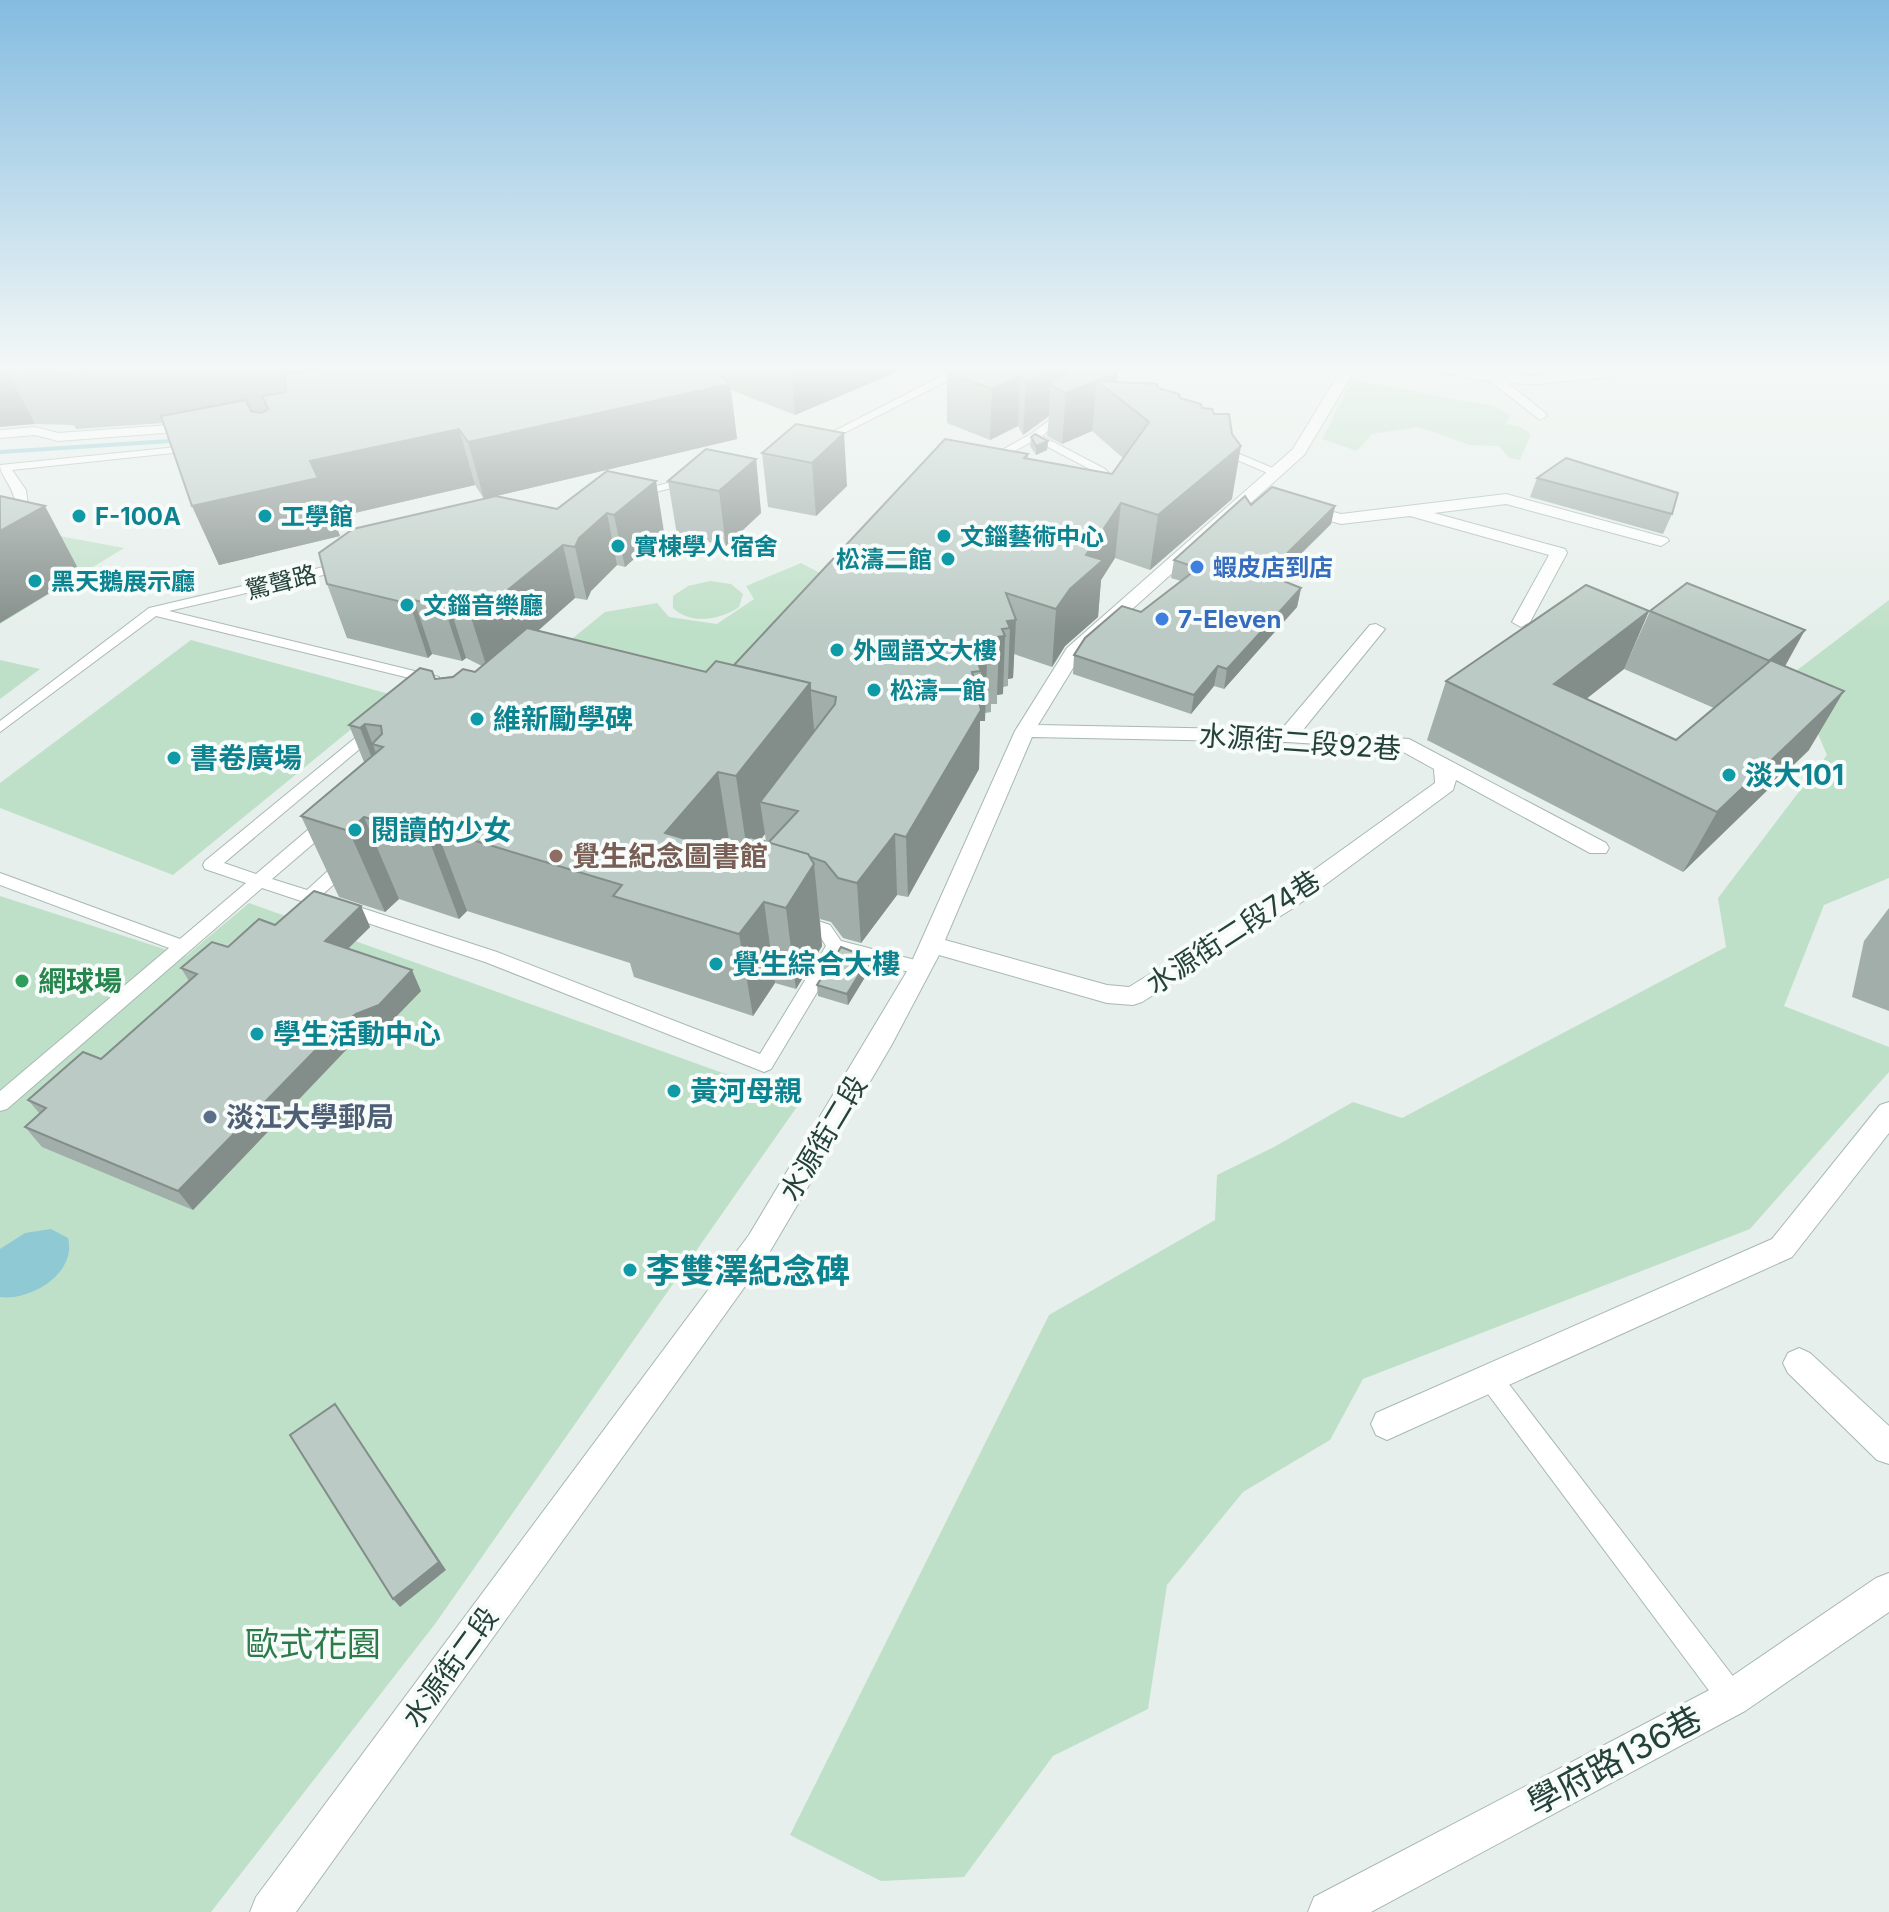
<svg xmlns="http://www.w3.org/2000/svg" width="1889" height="1912" font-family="Inter,'Noto Sans TC',sans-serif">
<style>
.green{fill:#bfe0c8}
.water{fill:#8ec9d4}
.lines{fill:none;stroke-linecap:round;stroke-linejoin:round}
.stream{fill:#8ec9d4;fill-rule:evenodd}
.lane-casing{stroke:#a8b8b2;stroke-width:2}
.street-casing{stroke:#a8b8b2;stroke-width:2}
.lane{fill:#fff;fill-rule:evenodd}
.street{fill:#fff;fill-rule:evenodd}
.wall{fill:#a1aea9;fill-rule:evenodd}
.shaded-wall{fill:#838d89}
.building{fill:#bbcac4;stroke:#838d89;stroke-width:2}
.culture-dot{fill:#0f9aa8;stroke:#f7fbf9;stroke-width:3}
.shop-dot{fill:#3f7fe0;stroke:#f7fbf9;stroke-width:3}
.education-dot{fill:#8d6e63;stroke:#f7fbf9;stroke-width:3}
.leisure-dot{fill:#2e9e5b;stroke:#f7fbf9;stroke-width:3}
.service-dot{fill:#5c6f8a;stroke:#f7fbf9;stroke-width:3}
.labels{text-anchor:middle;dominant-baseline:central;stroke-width:8;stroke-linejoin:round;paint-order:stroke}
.far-culture-label{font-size:24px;font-weight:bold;fill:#0d838f;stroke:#f7fbf9;text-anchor:start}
.far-shop-label{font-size:24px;font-weight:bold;fill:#366cbe;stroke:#f7fbf9;text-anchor:start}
.far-street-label{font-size:24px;fill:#24423a;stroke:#f7fbf9}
.culture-label{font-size:28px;font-weight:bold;fill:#0d838f;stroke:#f7fbf9;text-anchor:start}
.street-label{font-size:28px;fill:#24423a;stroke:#f7fbf9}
.education-label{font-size:28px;font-weight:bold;fill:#785e54;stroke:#f7fbf9;text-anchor:start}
.leisure-label{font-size:28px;font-weight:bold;fill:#27864d;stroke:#f7fbf9;text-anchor:start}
.service-label{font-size:28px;font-weight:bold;fill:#4e5e75;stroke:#f7fbf9;text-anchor:start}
.near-culture-label{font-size:34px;font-weight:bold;fill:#0d838f;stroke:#f7fbf9;text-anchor:start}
.near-park-label{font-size:34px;fill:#2d7a4b;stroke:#f7fbf9}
.near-street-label{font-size:34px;fill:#24423a;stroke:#f7fbf9}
</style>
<rect width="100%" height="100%" fill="#e6efeb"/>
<g class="green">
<path d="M1352,380l141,26 18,9 -6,9 14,2 12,8 -11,26 -11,-2 -10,-12 -29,-1 -51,-18 -47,7 -15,17 -35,-12z"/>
<path d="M27,530l97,18 -124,76v-86z"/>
<path d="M801,563l45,24 -135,132 -181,-46 75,-61 52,-9 12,14 48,7 37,-25 -8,-13z"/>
<path d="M710,581l21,3 12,10 -4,13c-18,13 -49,18 -66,1v-12l15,-10z"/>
<path d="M1889,600v278l-65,27 -40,101 105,41v25l-139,157 -387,150 -33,61 -87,52 -76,93 -19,124 -95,47 -89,121 -83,4 -91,-46 259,-520 166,-95 2,-45 57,-28 79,-45 49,16 324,-171 -8,-49 109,-143 -35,-81z"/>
<path d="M191,640l202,55 -220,180 -173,-67v-25z"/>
<path d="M0,660l40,9 -40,30z"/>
<path d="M0,896l186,60 63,-53 552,198 -366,523 -224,288h-211z"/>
</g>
<path class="water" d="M51,1229l17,9c9,35 -37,63 -68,59v-48l25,-16z"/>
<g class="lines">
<path class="stream" d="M184,438l4,2 -1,2 -187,12v-4z"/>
<defs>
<g id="lane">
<path d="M963,365h42l-34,4 -149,75 -9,-2z"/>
<path d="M1120,365h11l-15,14 7,11 -5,3 -4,-1 -8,-14z"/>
<path d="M1067,407l5,3 -1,2 -29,24 63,33 7,7 -11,15 -10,-2 9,-13 -3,-3 -62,-33 -43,23 -10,-2 49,-27z"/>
<path d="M1216,444l64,27 2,2 -10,2 -60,-26v-4z"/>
<path d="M197,445l6,3 -2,2 -189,20 14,20 2,17 -28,22v-10l16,-13c-2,-20 -16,-30 -16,-41z"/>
<path d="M690,477l6,3 -2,2 -61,16 -6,-4z"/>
<path d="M345,562l4,1v6l-180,42 270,66v6l-5,1 -278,-68 -156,116v-11l149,-113z"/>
<path d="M376,724l5,1v6l-157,132 32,11 67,-57h12l2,4 -2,4 -63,54 35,11 35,-32h12l2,4 -2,4 -32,29 175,57 263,102 66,-108 -8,-13 -27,-9 -3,-4 3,-4 6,-2 33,11 11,16 86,22 3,5 -9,7 -81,-21 -69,115 -7,3 -279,-110 -223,-74 -255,221 -7,2v-20l169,-143 -169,-63v-12l180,66 66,-56 -41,-14 -2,-4 2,-4 166,-136z"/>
<path d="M1490,1367l8,3 244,318 4,10 -4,10 -10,4 -10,-4 -240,-322 -4,-8 4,-8z"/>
</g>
<g id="street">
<path d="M1344,365h14l-54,90 -223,200 -43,70 243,5 89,-105 6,-1 9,5 -83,102 107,8 197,104 3,5 -3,5h-16l-134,-73 -3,10 -158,117 -153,95 -9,3 -26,-2 -168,-48 -48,91 -122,207 -473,659h-46l6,-15 493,-662 160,-267 106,-237 52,-83 226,-199zM1032,737l255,5 111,7 36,20 1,14 -156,112 -150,92 -22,-2 -162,-45z"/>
<path d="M1409,365c41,0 81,10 123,11 33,1 66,-11 97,-11l-13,11 -80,8 -28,-1 37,30 2,3 -7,4 -50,-39 -75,-12z"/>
<path d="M198,423l5,1v6l-145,11 -23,-6 -35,3v-8l35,-3 23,6z"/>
<path d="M1506,494l161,44 2,3 -8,5 -155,-42 -72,9 131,36 2,4 -37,69 -9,5 -9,-5 37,-67 -139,-39 -69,8 -43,-12 -2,-3 8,-5 37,10z"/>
<path d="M1889,1102v31l-97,124 -394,178 -11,5 -11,-5 -5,-11 5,-11 396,-174 108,-134z"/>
<path d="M1799,1348l11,5 79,73v38l-12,-4 -89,-87 -5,-10 5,-10z"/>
<path d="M1889,1573v39l-144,99 -374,201h-63l6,-15 405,-212 157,-107z"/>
</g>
</defs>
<use href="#lane" class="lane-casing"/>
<use href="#street" class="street-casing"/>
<use href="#lane" class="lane"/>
<use href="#street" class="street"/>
</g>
<g class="wall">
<path d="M0,365h913l-118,50 -64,-25 6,49 -253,60 -9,-14 -142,33 7,18 -121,29 -27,-59 -29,-83 -87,6 -2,-4 -39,-1z"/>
<path d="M1118,372l-1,10 41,6 22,10 52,101 -82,71 -35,-12 -14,22 -3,37 -33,29 -13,21 -38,-13 -1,24 -5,1v7l-5,1v7l-6,1v9h-6v8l-6,1v8h-5l-1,48 -71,128 -11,-2 -36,48 -18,-5 -12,-16 -11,-3 2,27 -26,43 -21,-6 -22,33 -119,-39 -4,-14 -163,-52 -8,8 -60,-20 -14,13 -46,-15 -38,-81 63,-54 -15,-37 86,-46 40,-7 7,-6 -16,-8 -4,3 -30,-7 -4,4 -81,-20 -20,-54 230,-75 50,-38 57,61 -39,35 -8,-2 -26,26 -4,9 -12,-2 -37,33 168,41 28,-7 294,-211v5l84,15 11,-16 -31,-27 -30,13 -15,-8 2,-20 -26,19 -5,-9 -28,14 -43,-17v-50h119zM765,834l1,8 -6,-2z"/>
<path d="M796,424l51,62 -31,30 -48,-9 -6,-54z"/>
<path d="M1031,437l17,4 -1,9 -11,5 -6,-9z"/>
<path d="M756,459l5,54 -35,33 -49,-11 -9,-54z"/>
<path d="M1537,478l135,36 -9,20 -133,-37z"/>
<path d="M1251,505l84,1 -4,18 -54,54 24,10 -4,19 -73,82 -10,-3 -23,28 -118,-40 1,-19 67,-43 40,-31 -10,-3 3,-18z"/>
<path d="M1649,611l-25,58 -38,30 90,41 38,-32 -90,-39 26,-58 135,56 24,83 -126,122 -256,-132 19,-59z"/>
<path d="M361,906l9,21 -22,22 73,42 -33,34 -22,9 -19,15 -154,161 -151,-63 -17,-20 15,-13 -12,-14 73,-41 88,-78 -8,-13 94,-43z"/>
<path d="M1889,908v103l-37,-14 12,-56z"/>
<path d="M870,969l-22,36 -30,-9 -1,-11z"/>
</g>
<g class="shaded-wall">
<path d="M8,365h188l-139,6 -47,-1z"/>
<path d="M791,365h122l-118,50z"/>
<path d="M1052,365h14l-1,27 -15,-7 -1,31 -26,19 3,-51z"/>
<path d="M0,370h7l28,54 -35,3z"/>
<path d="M1118,372l-2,24 -19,-15 -5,50 -30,13 4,-51z"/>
<path d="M1020,375l-2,51 -28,14 2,-51z"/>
<path d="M730,384l7,55 -253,60 -16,-57z"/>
<path d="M459,429l16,56 -142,33 7,18 -121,29 -27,-59 118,-45z"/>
<path d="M844,433l3,53 -31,30 -4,-53z"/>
<path d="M1048,441l-1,9 -11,5v-9z"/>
<path d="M1241,446l-9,53 -82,71 8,-55z"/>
<path d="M756,459l5,54 -35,33 -7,-55z"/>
<path d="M656,481l8,51 -39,35 -11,-52z"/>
<path d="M1121,503l-6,55 -14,22 -3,37 -33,29 -13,21 4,-58 30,-54z"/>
<path d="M45,506l36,68 -81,49v-92z"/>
<path d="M1335,506l-4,18 -69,68 4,-18z"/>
<path d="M607,513l10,52 -26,26 -4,9 -12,-53 4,-9z"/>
<path d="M563,545l12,53 -71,62 -17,8 -17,-54z"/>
<path d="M1301,588l-4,19 -73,82 3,-20z"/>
<path d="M414,600l18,54 -4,4 -18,-54z"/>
<path d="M449,604l17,54 -4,3 -18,-54z"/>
<path d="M1649,611l-25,58 -77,61 7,-46z"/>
<path d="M1016,620l-3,58 -5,1 2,-51 -3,-7z"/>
<path d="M1805,630l-32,58 -3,-28z"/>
<path d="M1005,636l-2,58 -6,1 2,-50 -3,-8z"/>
<path d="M987,662l-2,59h-5l-1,48 -71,128 -2,-60 74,-126 1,-40 -3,-8z"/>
<path d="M1218,666l-4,20 -23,28 3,-19z"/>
<path d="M810,683l7,80 -57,39 5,32 -17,23 -12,-81z"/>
<path d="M1844,691l-35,59 -126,122 34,-60z"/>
<path d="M365,724l31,82 -4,2 -32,-80z"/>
<path d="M718,772l13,81 -66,-20z"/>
<path d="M364,817l35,82 -14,13 -36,-81z"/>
<path d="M436,829l31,82 -8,8 -31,-82z"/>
<path d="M895,834l2,61 -36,48 -4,-60z"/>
<path d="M814,864l8,82 -26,43 -10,-81z"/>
<path d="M764,902l11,81 -22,33 -14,-82z"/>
<path d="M361,906l9,21 -35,34 -10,-20z"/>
<path d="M869,958l1,11 -22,36 -1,-11z"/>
<path d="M412,970l9,21 -33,34 -22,9 -19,15 -154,161 -15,-19 158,-162z"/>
<path d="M335,1404l111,166 -46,37 -7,-8z"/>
</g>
<g class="building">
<path d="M0,365h8l4,4h10l4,-4h170l-147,9 8,-3 -57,-1z"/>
<path d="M402,365h307l21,19 -262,58 -9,-13 -149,32 8,17 -126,28 -31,-90 85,-16 5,11 11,2 6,-4 -6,-13 24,-4 -2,-19z"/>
<path d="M964,365h88l-26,19 -6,-9 -28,14 -45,-16z"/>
<path d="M1077,365h21l20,7 -52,21 -16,-8z"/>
<path d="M1097,381l60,3 1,4 21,6 1,4 21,6 1,4 10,1 2,5h15l3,20 9,12 -83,69 -37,-12 -35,52 17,5 -33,29 -14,20 -50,-16 10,27 -9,1 3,7 -8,1 3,7 -9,1 3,8 -9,1 2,8 -9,1 4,7 -9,1 3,8 -9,1 9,38 -75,127 -11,-3 -38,49 -19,-5 -13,-16 -15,-5 -2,-3 -40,-11 30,-32 -38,-9 75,-98 1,-7 -26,-7v-7l-76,-18 211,-226 83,15 -4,4 88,16 37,-52z"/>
<path d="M796,424l48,9 -32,30 -50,-10z"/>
<path d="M1035,434l13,7 -12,5 -5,-9z"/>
<path d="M706,449l50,10 -37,32 -51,-10z"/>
<path d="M1566,458l112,35 -6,21 -135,-36z"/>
<path d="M607,471l49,10 -42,34 -7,-2 -28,25 -4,9 -12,-2 -75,61 -18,8 -21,-10 -5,3 -30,-7 -4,4 -83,-20 -8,-31 34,-24 143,-33 61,13z"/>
<path d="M1272,487l63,19 -69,68 35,14 -74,81 -9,-3 -24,29 -120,-40 11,-17 37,-32 19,6 57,-44 -24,-8 71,-64 6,9z"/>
<path d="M0,496l45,10 -45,25z"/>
<path d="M1687,583l118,47 -35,30 74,31 -127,121 -271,-131 140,-96 63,26 -95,73 122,56 94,-79 -120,-50z"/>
<path d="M527,628l179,44 10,-11 94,22 -74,93 -18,-4 -53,61 69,20 16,-16 58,17 6,10 -28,44 -22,-6 -25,32 -126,-38 9,-11 -186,-56 -8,8 -64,-20 -15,14 -48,-15 82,-69 -11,-3 10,-10 -1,-8 -16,-2 -5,4 -11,-3 71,-57 12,3 3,8 18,-2 10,-8 12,3z"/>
<path d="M314,891l47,15 -36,35 87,29 -33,35 -23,9 -20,15 -158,162 -153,-64 21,-19 -18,-8 55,-48 18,7 96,-85 -16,-6 31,-26 16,5 31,-28 16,6z"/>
<path d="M841,947l28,11 -22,36 -30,-9z"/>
<path d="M335,1404l104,158 -46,37 -103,-164z"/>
</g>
<linearGradient id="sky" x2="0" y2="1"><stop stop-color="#84bce0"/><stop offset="0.58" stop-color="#f4f8f6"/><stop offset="1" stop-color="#f4f8f6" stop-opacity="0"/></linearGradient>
<rect width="1889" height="633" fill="url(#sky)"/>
<g class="culture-dot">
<circle cx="79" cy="516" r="8"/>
<circle cx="265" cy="516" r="8"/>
<circle cx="944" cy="536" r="8"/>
<circle cx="618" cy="546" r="8"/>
<circle cx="948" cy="559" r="8"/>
<circle cx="35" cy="581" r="8"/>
<circle cx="407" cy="605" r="8"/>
<circle cx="837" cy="650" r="8"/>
<circle cx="874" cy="690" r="8"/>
<circle cx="477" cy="719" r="8"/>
<circle cx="174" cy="758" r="8"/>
<circle cx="1729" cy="775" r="8"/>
<circle cx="355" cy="830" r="8"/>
<circle cx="716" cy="964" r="8"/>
<circle cx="257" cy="1034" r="8"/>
<circle cx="674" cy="1091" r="8"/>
<circle cx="630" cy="1270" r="8"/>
</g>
<g class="shop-dot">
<circle cx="1197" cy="567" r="8"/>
<circle cx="1162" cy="619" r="8"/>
</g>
<circle class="education-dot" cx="556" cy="856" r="8"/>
<circle class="leisure-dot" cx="22" cy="981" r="8"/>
<circle class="service-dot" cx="210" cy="1117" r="8"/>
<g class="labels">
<g class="far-culture-label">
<text x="95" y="516">F-100A</text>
<text x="281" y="516">工學館</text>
<text x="960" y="536">文錙藝術中心</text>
<text x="634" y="546">實棟學人宿舍</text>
<text x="932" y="559" text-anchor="end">松濤二館</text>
<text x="51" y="581">黑天鵝展示廳</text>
<text x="423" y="605">文錙音樂廳</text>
<text x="853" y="650">外國語文大樓</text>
<text x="890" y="690">松濤一館</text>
</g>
<g class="far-shop-label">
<text x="1213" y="567">蝦皮店到店</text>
<text x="1178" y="619">7-Eleven</text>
</g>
<g class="far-street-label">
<text transform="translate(281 582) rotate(-14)">驚聲路</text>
</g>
<g class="culture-label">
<text x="493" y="719">維新勵學碑</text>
<text x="190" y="758">書卷廣場</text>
<text x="1745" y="775">淡大101</text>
<text x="371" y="830">閱讀的少女</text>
<text x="732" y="964">覺生綜合大樓</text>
<text x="273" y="1034">學生活動中心</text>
<text x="690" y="1091">黃河母親</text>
</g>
<g class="street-label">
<text transform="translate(1300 742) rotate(4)">水源街二段92巷</text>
<text transform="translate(1233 932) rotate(-33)">水源街二段74巷</text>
<text transform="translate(823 1138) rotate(-59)">水源街二段</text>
<text transform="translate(450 1667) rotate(-54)">水源街二段</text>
</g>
<g class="education-label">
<text x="572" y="856">覺生紀念圖書館</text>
</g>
<g class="leisure-label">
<text x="38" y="981">網球場</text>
</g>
<g class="service-label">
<text x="226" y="1117">淡江大學郵局</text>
</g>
<g class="near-culture-label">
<text x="646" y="1270">李雙澤紀念碑</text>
</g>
<g class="near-park-label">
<text x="313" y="1643">歐式花園</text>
</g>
<g class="near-street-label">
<text transform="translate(1614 1760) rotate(-28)">學府路136巷</text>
</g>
</g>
</svg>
